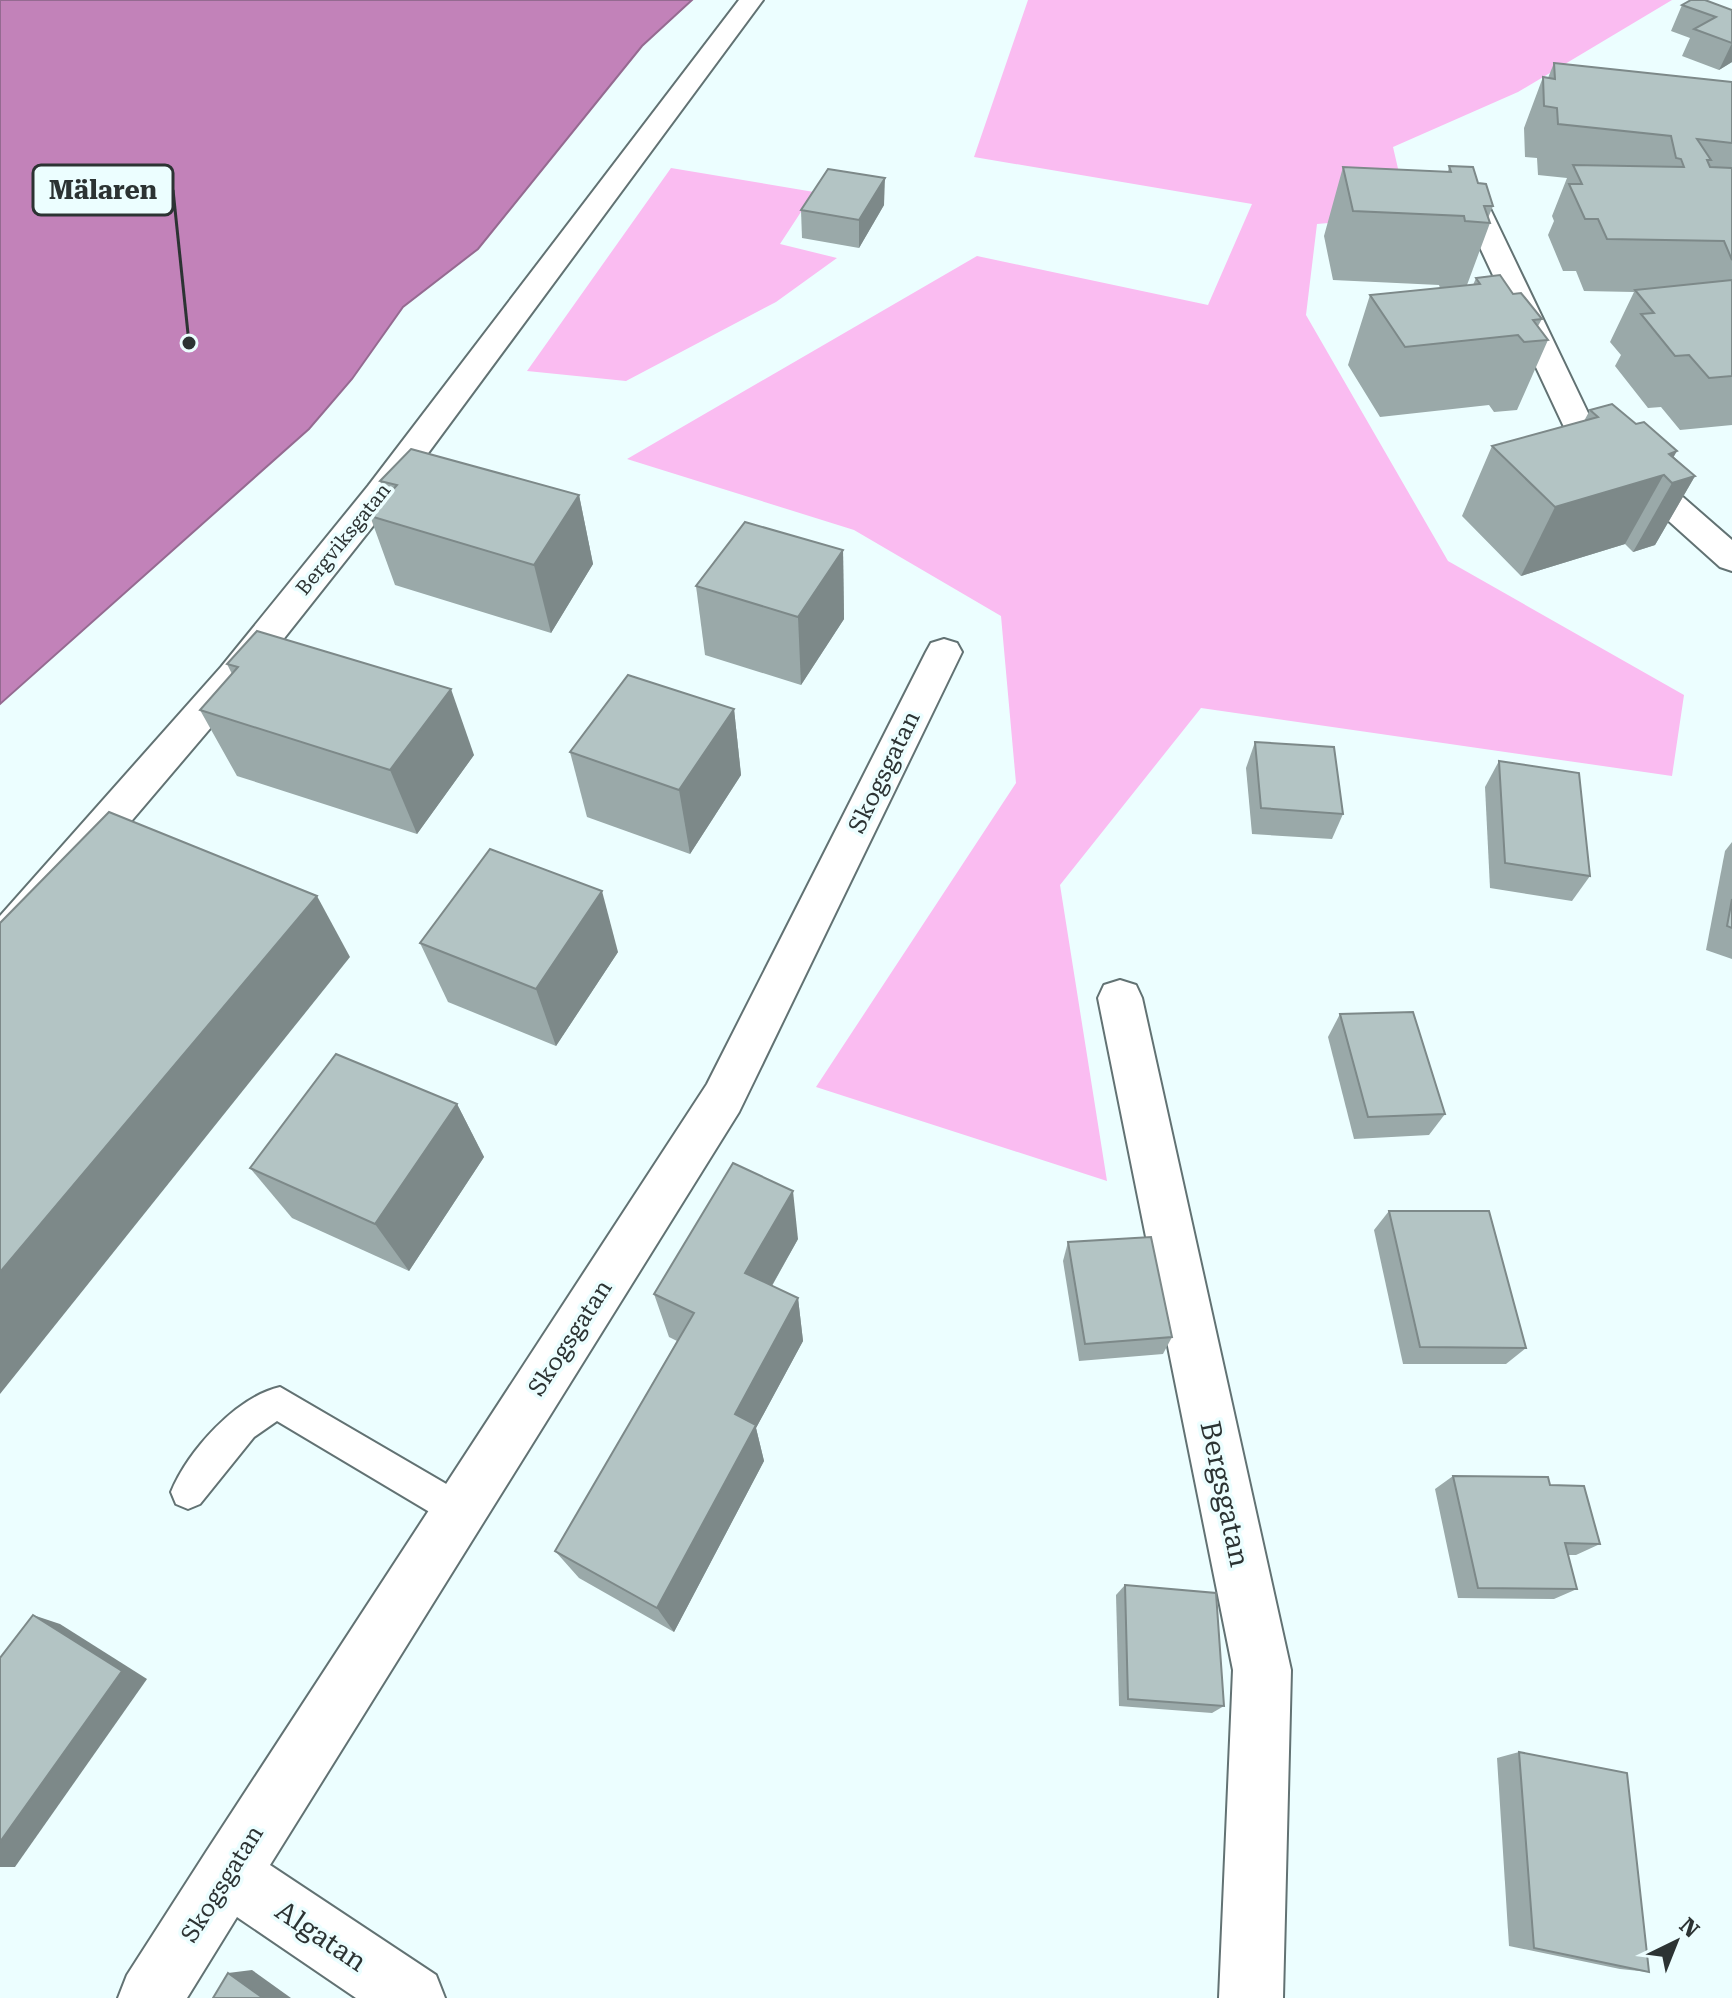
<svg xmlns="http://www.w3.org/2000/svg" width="1732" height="1998" font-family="'Roboto Serif',serif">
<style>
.green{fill:#fabcf1}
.water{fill:#c282b9;stroke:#956a91;stroke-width:2}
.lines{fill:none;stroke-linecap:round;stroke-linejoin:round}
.lane-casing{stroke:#627273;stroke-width:4}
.street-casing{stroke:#627273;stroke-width:4}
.lane{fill:#fff;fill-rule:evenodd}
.street{fill:#fff;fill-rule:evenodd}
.wall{fill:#9aa9a9}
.shaded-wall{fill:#7d8989}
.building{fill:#b3c4c4;stroke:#7d8989;stroke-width:2}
.labels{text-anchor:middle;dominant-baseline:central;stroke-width:7;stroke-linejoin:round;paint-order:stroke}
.far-street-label{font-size:20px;fill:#2c3333;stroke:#ecfeff}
.street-label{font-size:24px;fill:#2c3333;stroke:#ecfeff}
.near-street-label{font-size:28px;fill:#2c3333;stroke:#ecfeff}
.leader{fill:none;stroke:#2c3333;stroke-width:3}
.callout-dot{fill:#2c3333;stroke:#ecfeff;stroke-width:3}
.callout{fill:#ecfeff;stroke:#2c3333;stroke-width:3}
.callout-label{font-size:26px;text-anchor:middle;font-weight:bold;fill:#2c3333}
</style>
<rect width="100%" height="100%" fill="#ecfeff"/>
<g class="green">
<path d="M1028,0h644l-154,92 -125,55 16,69 -92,8 -11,91 142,246 236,134 -12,81 -471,-68 -141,177 47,296 -291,-94 200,-304 -15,-167 -147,-86 -227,-71 350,-203 231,49 44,-101 -278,-47z"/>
<path d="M671,168l143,24 -34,52 57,14 -61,44 -150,79 -99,-10z"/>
</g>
<path class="water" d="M0,0h692l-50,46 -164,203 -75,58 -51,72 -43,50 -309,275z"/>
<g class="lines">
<defs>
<path id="lane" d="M280,1387l192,112 5,12 -5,12 -12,5 -12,-5 -171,-102 -23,16 -54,67 -12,5 -12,-5 -5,-12c17,-41 65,-95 109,-105z"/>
<g id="street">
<path d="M739,0h24l-371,502 -145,183 -232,273 -15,6v-48l221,-249 147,-181z"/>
<path d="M1469,186l10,2 4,6 106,221 143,125v31l-12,-4 -156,-140 -109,-233 4,-6z"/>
<path d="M944,639l13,4 5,9 -223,460 -469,753 166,110 9,23h-89l-119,-81 -50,81h-69l9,-23 79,-123 501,-768 219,-432 5,-9z"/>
<path d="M1120,980l16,5 6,13 149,672 -8,328h-64l14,-328 -135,-672 6,-13z"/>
</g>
</defs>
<use href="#lane" class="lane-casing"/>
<use href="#street" class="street-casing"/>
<use href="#lane" class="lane"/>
<use href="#street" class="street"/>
</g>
<g class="wall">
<path d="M1682,5l50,5v52l-13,8 -37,-14 8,-18 -19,-7z"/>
<path d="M1554,63l178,19v343l-52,5 -19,-23 -13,1 -33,-42 6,-11 -11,-13 24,-50 -50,-1 -8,-20h-13l-15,-36 6,-14 -2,-5 15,-38 -29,-3 -1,-17 -12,-1 -1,-29 19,-51 5,1z"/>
<path d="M1449,166l29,17 15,23 -5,12 2,5 -23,62h6l3,-7 37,16 29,25 -4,7 10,14 -31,70 -23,2 -5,-7 -109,12 -32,-52 22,-70 70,-7 -1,-3 -106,-5 -9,-44 19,-69 105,5z"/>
<path d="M884,205l-25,43 -57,-10 -1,-28z"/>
<path d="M1590,410l84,47 21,19 -40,69 -22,7 -8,-8 -104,32 -59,-60 30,-70 92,-25z"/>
<path d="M380,481l199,14 14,69 -42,69 -156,-48 -25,-69 16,-18z"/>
<path d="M843,550l1,69 -43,66 -96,-30 -9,-69z"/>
<path d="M257,631l217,124 -57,79 -180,-58 -37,-66 32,-36 -5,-10z"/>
<path d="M734,709l7,66 -51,79 -103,-37 -17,-65z"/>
<path d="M1255,742l88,72 -11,25 -80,-5 -6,-66z"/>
<path d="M1499,761l91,115 -18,25 -82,-13 -5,-101z"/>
<path d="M1732,842v117l-26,-9 19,-99z"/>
<path d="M420,943l198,9 -62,94 -108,-44z"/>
<path d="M1340,1014l105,100 -16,21 -75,4 -26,-102z"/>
<path d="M457,1104l27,53 -75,114 -117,-53 -42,-50z"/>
<path d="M1389,1211l137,137 -20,16h-103l-29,-134z"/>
<path d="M798,1239l-26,47 26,12 5,43 -47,87 8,33 -90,171 -95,-54 -24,-27 122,-210 -8,-4 -15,-43z"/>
<path d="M1068,1242l104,95 -9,17 -84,7 -16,-100z"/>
<path d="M1453,1476l97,9 50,59 -24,11h-8l9,34 -23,10 -96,-1 -23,-109z"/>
<path d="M1125,1585l99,121 -12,7 -93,-7 -3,-111z"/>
<path d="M1519,1752l130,220 -29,-3 -111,-23 -12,-188z"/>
</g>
<g class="shaded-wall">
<path d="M1732,43v19l-13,8z"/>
<path d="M885,178l-1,27 -25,43v-28z"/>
<path d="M1677,451l-52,93 -104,32 34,-69z"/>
<path d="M1695,476l-40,69 -22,7 39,-69z"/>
<path d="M579,495l14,69 -42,69 -17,-68z"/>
<path d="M843,550l1,69 -43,66 -3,-68z"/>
<path d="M451,689l23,66 -57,79 -27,-64z"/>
<path d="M734,709l7,66 -51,79 -11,-64z"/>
<path d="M602,891l16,61 -62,94 -20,-57z"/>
<path d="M317,896l33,61 -350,437v-122z"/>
<path d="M457,1104l27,53 -75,114 -34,-47z"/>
<path d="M793,1191l5,48 -44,78 -9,-44z"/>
<path d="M798,1298l5,43 -47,87 8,33 -90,171 -17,-24 78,-194z"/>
<path d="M33,1615l27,9 87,55 -132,188h-15v-25z"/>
<path d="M252,1970l39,28h-28l-35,-25z"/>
</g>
<g class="building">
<path d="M1691,0h14l27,10v33l-38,-14 22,-12 -34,-12z"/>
<path d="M1554,63l178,19v61l-35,-4 14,21h-4l3,7 22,1v92l-8,-19 -117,-2 -9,-20h-13l-16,-35h13l-9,-19 111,2 -3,-8 -5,-1 -5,-22 -113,-12 -1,-16 -13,-2 -1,-29 12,2z"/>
<path d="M1449,166l24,1 5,16 8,1 7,22h-9l6,17 -25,-2 -1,-5 -111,-5 -10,-44 108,5z"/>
<path d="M828,169l57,9 -26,42 -58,-10z"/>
<path d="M1500,275l13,19 8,-1 21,26 -9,1 15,20 -24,2 -6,-7 -113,12 -35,-52 110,-11 -4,-6z"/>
<path d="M1732,280v96l-23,2 -20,-23 -14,1 -34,-42 13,-1 -19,-23z"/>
<path d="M1612,404l24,20 8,-2 33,29 -8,3 26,22 -23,7 -8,-8 -109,32 -63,-61 106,-29 -8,-7z"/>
<path d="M411,449l168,46 -45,70 -164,-49 27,-31 -17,-4z"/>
<path d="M745,522l98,28 -45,67 -102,-31z"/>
<path d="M257,631l194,58 -61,81 -190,-60 38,-43 -11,-3z"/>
<path d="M628,675l106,34 -55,81 -109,-38z"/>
<path d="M1255,742l79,5 9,67 -82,-6z"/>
<path d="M1499,761l80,12 11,103 -85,-13z"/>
<path d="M109,812l208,84 -317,376v-349z"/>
<path d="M490,849l112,42 -66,98 -116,-46z"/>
<path d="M1732,899v29l-5,-2z"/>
<path d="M1413,1012l32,102 -77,3 -28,-103z"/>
<path d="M336,1054l121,50 -82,120 -125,-56z"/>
<path d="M733,1163l60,28 -48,82 53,25 -63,116 21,11 -99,183 -102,-57 139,-238 -40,-19z"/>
<path d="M1389,1211h100l37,137 -106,-1z"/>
<path d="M1151,1237l21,100 -87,7 -17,-102z"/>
<path d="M1453,1476l95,1 2,8 34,1 16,58 -35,-1 12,46 -99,-1z"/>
<path d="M1125,1585l91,8 8,113 -96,-7z"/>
<path d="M33,1615l89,56 -122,171v-184z"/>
<path d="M1519,1752l108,21 22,199 -115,-24z"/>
<path d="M228,1973l35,25h-50z"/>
</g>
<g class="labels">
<g class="far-street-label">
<text transform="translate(343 539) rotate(-51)">Bergviksgatan</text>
</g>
<g class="street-label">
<text transform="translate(884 772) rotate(-64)">Skogsgatan</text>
<text transform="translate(570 1338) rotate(-57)">Skogsgatan</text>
<text transform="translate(222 1884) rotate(-58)">Skogsgatan</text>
</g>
<g class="near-street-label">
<text transform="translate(1225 1494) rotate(78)">Bergsgatan</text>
<text transform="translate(321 1936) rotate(34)">Algatan</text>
</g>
</g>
<path class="leader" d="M189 343L173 190"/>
<circle class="callout-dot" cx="189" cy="343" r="8"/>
<rect class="callout" x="33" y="165" width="140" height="50" rx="8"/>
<g class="callout-label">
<text x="103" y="199">Mälaren</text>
</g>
<g transform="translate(1676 1942) rotate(43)" stroke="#ecfeff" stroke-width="6" paint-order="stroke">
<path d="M0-6L14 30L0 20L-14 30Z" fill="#2c3333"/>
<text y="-12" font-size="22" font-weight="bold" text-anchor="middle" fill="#2c3333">N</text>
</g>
</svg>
